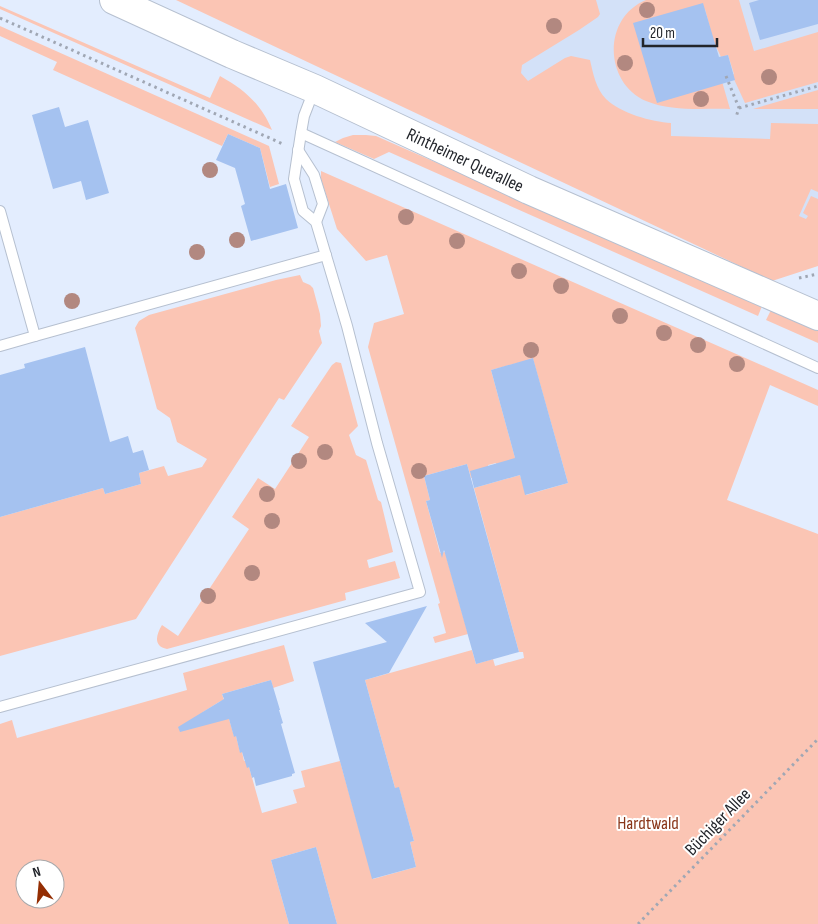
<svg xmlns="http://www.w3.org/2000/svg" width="818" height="924" font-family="'Sofia Sans Condensed',sans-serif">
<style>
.built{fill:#d3e1f8}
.green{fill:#fbc5b4;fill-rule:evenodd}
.building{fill:#a5c2f0}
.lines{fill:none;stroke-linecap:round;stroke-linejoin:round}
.lane-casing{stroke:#b6c0d0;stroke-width:12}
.secondary-casing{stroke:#b6c0d0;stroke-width:30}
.path{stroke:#a0a7b4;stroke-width:3;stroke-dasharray:2.5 4;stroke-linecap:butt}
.lane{stroke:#fff;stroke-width:10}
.secondary{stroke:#fff;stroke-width:28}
.tree{fill:#b28880}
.labels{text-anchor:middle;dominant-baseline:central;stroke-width:4;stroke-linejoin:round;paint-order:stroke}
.street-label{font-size:18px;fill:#22252b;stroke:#fff}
.park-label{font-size:18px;fill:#893518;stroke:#fff}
</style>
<rect width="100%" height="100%" fill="#e3edfe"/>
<path class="built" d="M532,0h286v221l-5,12 -320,-145z"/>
<g class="green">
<path d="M176,0h420l4,14 -2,3 -19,13 -57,35 -1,8 7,8 37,-23 6,-2 19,4c3,13 6,29 16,39 14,14 46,23 65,24v13l99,3 1,-16 47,1v68l-7,-3 -12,27 7,3 2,-3 -5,-3 8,-17 7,3v67l-46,15z"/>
<path d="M646,0h93l15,51 64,-19v50l-73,21 -13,-28 2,-1 -6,-19 -7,2 -13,-28 2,-1 -5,-19 -64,19 20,67 60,-17 9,31c-27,-1 -58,3 -84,-8 -42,-18 -44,-83 0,-101z"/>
<path d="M0,6l210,92 10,-22c25,14 41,28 52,54l-272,-121z"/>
<path d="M0,26l269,120 10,38 -9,3 -10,-39 -32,-14 -6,12 -169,-76 4,-8 -57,-26z"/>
<path d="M818,90v19h-65z"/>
<path d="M353,135h13l10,1 386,170 -4,10 -369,-164 -15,7 -39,-17 8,-4z"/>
<path d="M321,171l497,219v16l-48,-21 -43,115 91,34v390h-481l-21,-77 -45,13 18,64h-289v-200l12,-4 5,18 170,-48 -4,-17 101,-28 10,36 -21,7 -2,-8 -49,14 2,6 -5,2 -16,10 26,7 5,17h2l4,16h2l2,9h1l4,6 13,46 35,-10 -4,-13 12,-3 -4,-16 39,-10 33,118 43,-12 -6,-25 4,-1 -15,-53h-4l-30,-108 107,-30 4,14 17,-5 2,7 29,-8 -1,-6h-4l-45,-164 46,-13 6,20 42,-12 -35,-124 -42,11 26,95 -19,6 -2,-8 -8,2 2,8 -19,5 -4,-14 -43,12 6,24 -4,1 14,52 5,-1 23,82 -33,9 -2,-6 13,-4 -8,-29 2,-1 -72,-256 6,-24 30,-9 -17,-59 -21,6 -29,-32 -16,-50zM25,869h30v30h-30z"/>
<path d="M300,275l3,7 7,3 3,3 7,26 1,12 -2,5 3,12 -38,57 -5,-2 -143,221 -136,37v-139l103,-29 2,6 36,-10 -2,-11 25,-7 4,10 34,-9 5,-8 -30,-17 -7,-24 -13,-9 -22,-81 4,-7 10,-6 127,-35z"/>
<path d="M771,310l47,21v12l-52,-23z"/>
<path d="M336,362l5,1 17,63 -9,9 7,20 10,5 12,40 3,2 12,50 -26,8 2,8 26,-7 5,17 -55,15 1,7 -179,49c-14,-3 -11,-14 -5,-24l16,11 71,-107 -17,-12 26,-39 17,11 34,-52 -18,-11 41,-61z"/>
</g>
<g class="building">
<path d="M759,0h59v24l-58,16 -11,-37z"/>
<path d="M703,3l16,54 9,-2 7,25 -78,23 -24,-80z"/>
<path d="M59,107l6,20 23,-7 21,73 -23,7 -5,-19 -28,8 -21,-74z"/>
<path d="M228,134l32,14 10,41 16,-5 12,44 -47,13 -10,-35 4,-2 -10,-36 -19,-8z"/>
<path d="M85,347l25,95 18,-6 5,17 10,-3 6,20 -10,3 2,11 -36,10 -2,-6 -103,29v-142l25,-7 -1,-4z"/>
<path d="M533,358l35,125 -43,12 -5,-20 -46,13 -4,-17 45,-13 -24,-88z"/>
<path d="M467,464l52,188 -43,12 -32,-114 -2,8 -16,-57 4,-1 -6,-24z"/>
<path d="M427,606l-38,67 -24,7 30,108 4,-1 15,54 -4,1 6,25 -44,12 -59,-217 74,-20 -22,-19z"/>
<path d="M271,680l9,30h-1l4,13 -2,1 14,49 -3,1v2l-36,10 -2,-9 -2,1 -3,-11 -2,1 -5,-16 -2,1 -4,-17 -2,1 -5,-18 -49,13 -2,-5 46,-28 -2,-5z"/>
<path d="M316,847l21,77h-48l-18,-64z"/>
</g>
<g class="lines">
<defs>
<g id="lane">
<path d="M301,133l517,235"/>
<path d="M298,150l16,25 9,29 -7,18"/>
<path d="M0,211l35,125 -35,10"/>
<path d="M35,336l291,-81"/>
<path d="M0,707l420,-115 -43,-149 -30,-117 -31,-104 -13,-11 -9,-32 7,-46 3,-17 10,-26"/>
</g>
<g id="secondary">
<path id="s1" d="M114,0l118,54 83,35 214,101 289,126"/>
</g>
</defs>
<use href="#lane" class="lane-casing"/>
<use href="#secondary" class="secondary-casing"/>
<g class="path">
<path d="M0,18l283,126"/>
<path d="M726,76l13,32 -3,9"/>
<path d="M739,108l79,-22"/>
<path d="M799,278l19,-4"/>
<path d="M638,924l180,-185"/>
</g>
<use href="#lane" class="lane"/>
<use href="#secondary" class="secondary"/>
</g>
<g class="tree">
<circle cx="647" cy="10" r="8"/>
<circle cx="554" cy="26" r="8"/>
<circle cx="625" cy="63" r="8"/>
<circle cx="769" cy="77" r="8"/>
<circle cx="701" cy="99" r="8"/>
<circle cx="210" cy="170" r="8"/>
<circle cx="406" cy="217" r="8"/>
<circle cx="237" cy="240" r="8"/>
<circle cx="457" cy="241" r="8"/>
<circle cx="197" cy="252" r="8"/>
<circle cx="519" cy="271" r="8"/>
<circle cx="561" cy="286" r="8"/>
<circle cx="72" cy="301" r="8"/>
<circle cx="620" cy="316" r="8"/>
<circle cx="664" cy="333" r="8"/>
<circle cx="698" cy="345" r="8"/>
<circle cx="531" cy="350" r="8"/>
<circle cx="737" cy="364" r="8"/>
<circle cx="325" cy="452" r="8"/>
<circle cx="299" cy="461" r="8"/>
<circle cx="419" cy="471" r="8"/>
<circle cx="267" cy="494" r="8"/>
<circle cx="272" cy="521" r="8"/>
<circle cx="252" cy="573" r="8"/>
<circle cx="208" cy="596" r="8"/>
</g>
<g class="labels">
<g class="street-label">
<text stroke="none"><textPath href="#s1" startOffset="386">Rintheimer Querallee</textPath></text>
<text transform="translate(718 822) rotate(-46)">Büchiger Allee</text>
</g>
<g class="park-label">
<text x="648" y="823">Hardtwald</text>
</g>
</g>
<g transform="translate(40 884) rotate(344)"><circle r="24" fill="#ffffff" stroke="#a7a8aa"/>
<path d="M0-4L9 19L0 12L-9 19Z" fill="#942e03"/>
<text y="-8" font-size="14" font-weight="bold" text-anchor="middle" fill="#22252b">N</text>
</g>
<path d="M643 38v8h74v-8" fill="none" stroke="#22252b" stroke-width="2.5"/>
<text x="650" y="38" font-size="15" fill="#22252b" stroke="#ffffff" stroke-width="4" paint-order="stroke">20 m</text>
</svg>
